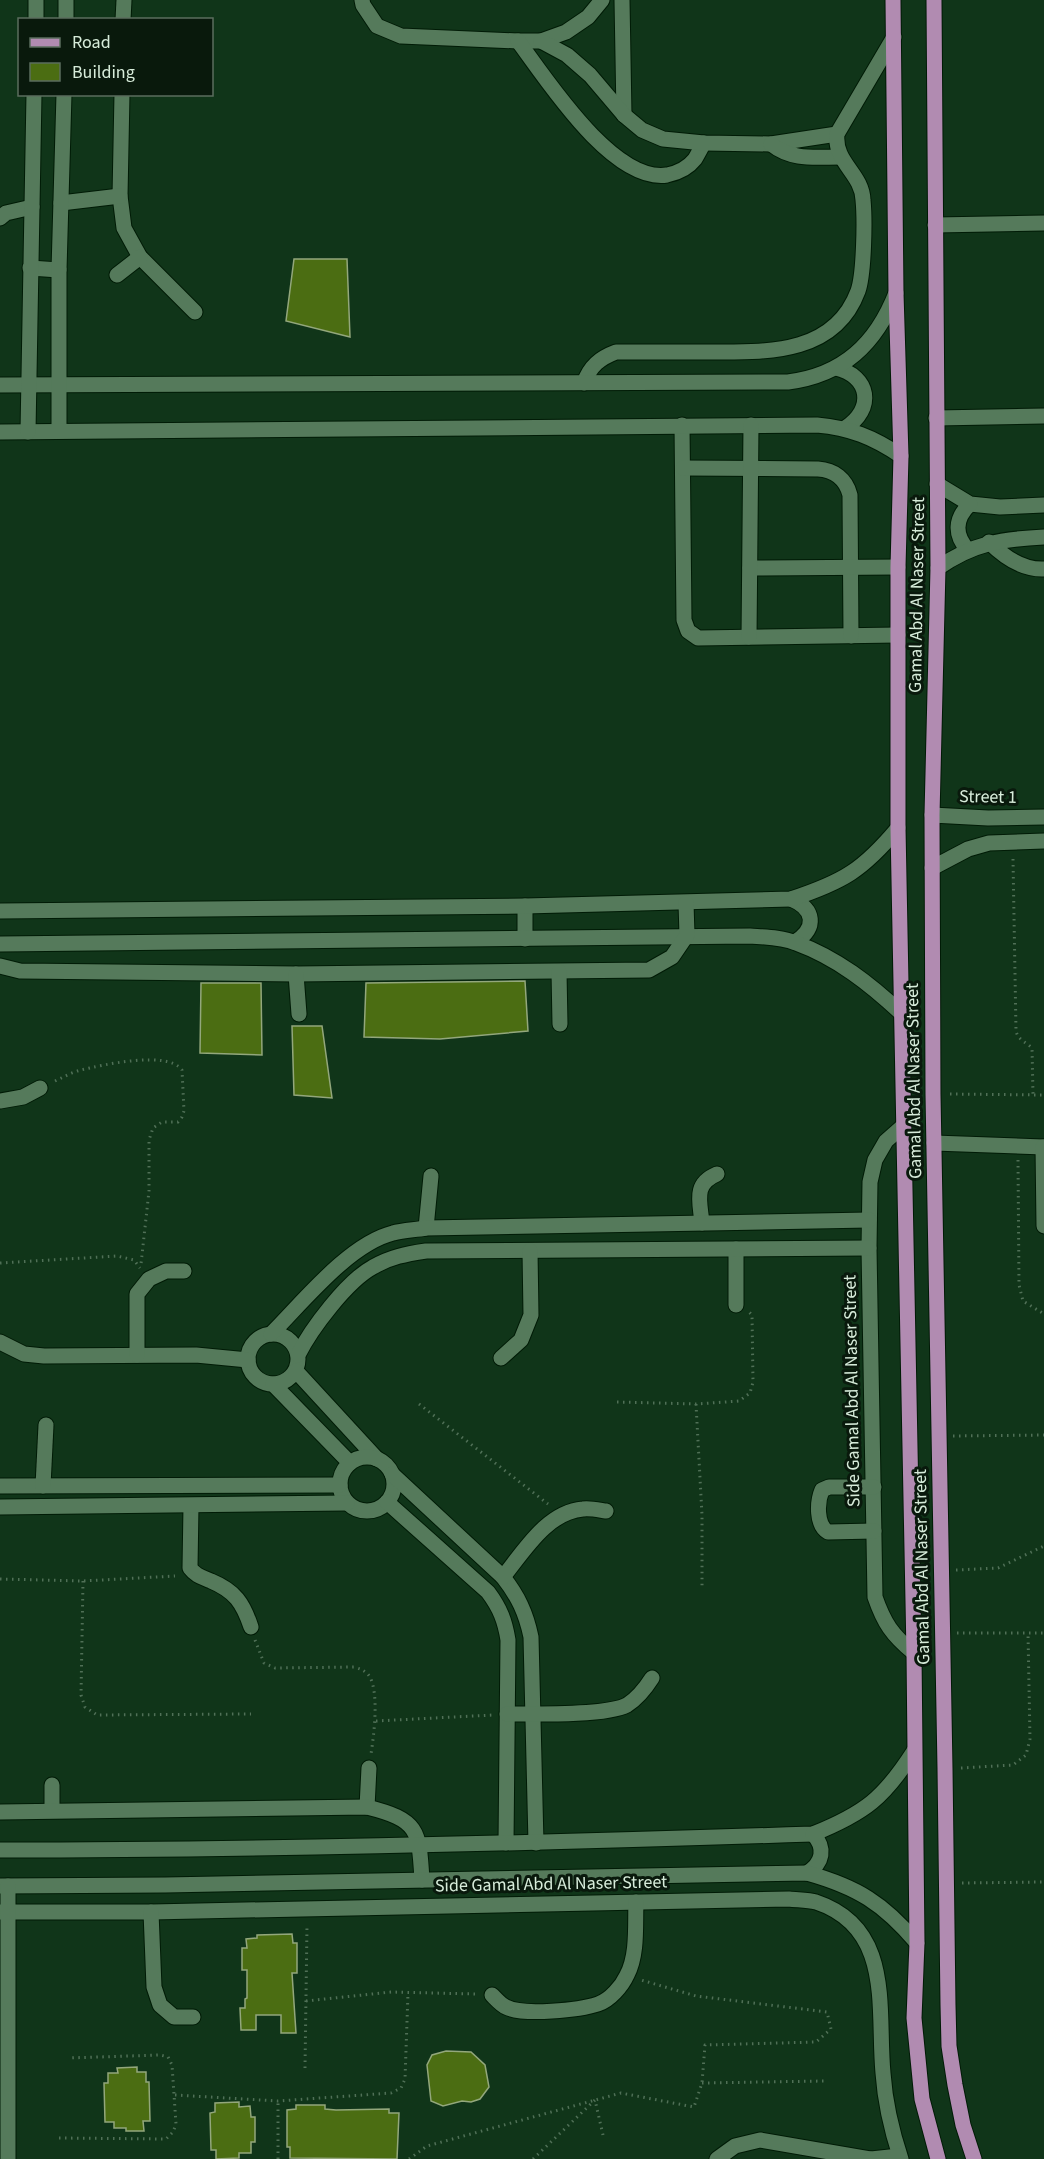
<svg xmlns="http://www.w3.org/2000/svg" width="1044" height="2159" font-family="'Source Sans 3',sans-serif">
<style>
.building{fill:#4b6d12;stroke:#93a77c;stroke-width:1.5}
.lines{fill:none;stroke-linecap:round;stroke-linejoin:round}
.minor-casing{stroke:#011b06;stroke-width:17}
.major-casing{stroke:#011b06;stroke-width:17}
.path{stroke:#507057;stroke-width:3;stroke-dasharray:1.5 4.5;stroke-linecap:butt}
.minor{stroke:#557a5b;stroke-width:15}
.major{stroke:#b18bb1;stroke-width:15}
.labels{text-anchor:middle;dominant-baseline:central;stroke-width:6;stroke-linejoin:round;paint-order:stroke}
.street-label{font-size:18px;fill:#d7ecda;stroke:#09190c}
</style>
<rect width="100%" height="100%" fill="#103519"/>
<g class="building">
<path d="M294,259h53l3,78 -64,-16z"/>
<path d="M525,981l3,50 -88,8 -76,-2 2,-54z"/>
<path d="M201,983h60l1,72 -62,-2z"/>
<path d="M292,1026h30l10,72 -38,-3z"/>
<path d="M292,1934l1,9h4v30h-5l4,60h-15v-18h-25v15h-15l-1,-22h5v-9l2,-1v-28h-5v-22h5l-1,-9 11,-1v-3z"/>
<path d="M446,2051l25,1 14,13 4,22 -9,12 -9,3 -9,-1 -19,5 -12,-5 -4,-36 5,-10z"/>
<path d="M137,2067v5h9v10h3l1,39h-7l1,10h-18v-3h-12v-6h-9l-1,-39h4v-10h10l-1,-5z"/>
<path d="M239,2102v5l11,-1 1,11h4v25h-4v11h-12v5l-23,1v-9h-5l-1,-37 5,-1v-9z"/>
<path d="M296,2105h29v4l11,1 53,-1v4h10l-2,46 -107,-1v-11h-3v-37l9,-1z"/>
</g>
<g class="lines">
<defs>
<g id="minor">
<path d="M362,0l1,5 14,21 24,10 117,5h23l25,-9 22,-15 14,-17"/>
<path d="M622,0l2,115"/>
<path d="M36,20v-20"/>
<path d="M66,20v-20"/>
<path d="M123,20l1,-20"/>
<path d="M518,41c29,39 95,142 149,134 10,-2 21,-7 28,-16 3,-5 6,-11 9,-16"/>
<path d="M541,41l26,14 23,20 34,40 18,15 21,9 41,4 67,1 66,-10"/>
<path d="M122,94l-2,102 4,32 16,29 55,55"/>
<path d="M771,144c21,17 44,13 70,13"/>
<path d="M61,203l59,-7"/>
<path d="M0,218l6,-5 26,-6"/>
<path d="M935,225l109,-2"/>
<path d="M30,268l29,2"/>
<path d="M117,275l23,-18"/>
<path d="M836,368c34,8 39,41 9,60"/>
<path d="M584,383c6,-17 16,-25 32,-31 31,0 62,0 92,0 56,0 126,4 150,-61 6,-17 7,-71 5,-91 -1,-27 -29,-37 -26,-66l57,-97"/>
<path d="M0,385l788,-3c55,-7 88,-38 108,-89"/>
<path d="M936,418l108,-2"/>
<path d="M682,425l2,195 4,11 10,7 200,-3"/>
<path d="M59,431v-161l5,-176"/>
<path d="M0,432l817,-7c33,3 56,12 84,31"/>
<path d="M28,432l6,-338"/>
<path d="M683,468l135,1c16,1 28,10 32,26l1,141"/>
<path d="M937,484l33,20 30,3 44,-2"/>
<path d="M989,542c15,15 33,28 55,27"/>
<path d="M968,550c-14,-15 -13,-32 2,-46"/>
<path d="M750,568l148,-1"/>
<path d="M938,568c35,-25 64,-29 106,-31"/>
<path d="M749,637l2,-212"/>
<path d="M932,815l56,3 56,-1"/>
<path d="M932,868l36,-19 21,-6 55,-2"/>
<path d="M791,899c24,10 26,29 4,43"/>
<path d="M525,906v33"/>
<path d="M0,911l525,-5 266,-7c52,-17 72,-29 107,-71"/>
<path d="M0,944l750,-8c15,1 32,1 46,7 41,15 74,41 105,70"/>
<path d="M0,966l20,5 276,3 353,-4 23,-13 15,-22 -1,-32"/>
<path d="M559,972l1,52"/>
<path d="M296,974l3,40"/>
<path d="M0,1101l23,-4 17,-9"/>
<path d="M903,1126l-17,15 -11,19 -5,22 -1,66 6,349c9,26 17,38 39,56"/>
<path d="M934,1143l110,4"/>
<path d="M1043,1147l1,79"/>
<path d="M702,1223c-2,-22 -9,-39 15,-49"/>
<path d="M426,1228l5,-52"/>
<path d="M736,1305v-56"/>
<circle cx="273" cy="1359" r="25"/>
<path d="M271,1334c32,-32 78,-90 122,-101 10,-3 22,-3 33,-5l443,-8"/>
<path d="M0,1342l24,12 20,2 152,-1 52,5"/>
<path d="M137,1355v-61l12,-15 17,-8h18"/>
<path d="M298,1355c13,-26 49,-74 75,-88 17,-10 33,-13 53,-16l443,-3"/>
<path d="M501,1358l20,-18 10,-25 -1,-64"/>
<path d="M296,1371l81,88"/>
<path d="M273,1384l77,79"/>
<circle cx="367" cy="1484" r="27"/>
<path d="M392,1474l111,103c15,19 23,36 28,60l5,206"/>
<path d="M0,1486l340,-1"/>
<path d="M43,1486l3,-61"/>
<path d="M874,1487h-45l-7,3c-5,12 -6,35 6,42l46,-1"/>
<path d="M387,1502l101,90c12,16 17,29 20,48l-2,203"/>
<path d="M191,1506l-1,62c6,8 12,9 21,13 24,10 32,22 40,46"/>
<path d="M0,1507l347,-4"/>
<path d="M503,1577c21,-26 44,-65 80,-68 7,-1 16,1 23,2"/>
<path d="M507,1714c26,0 99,2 120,-9 11,-7 18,-16 25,-27"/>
<path d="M367,1807l2,-39"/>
<path d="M52,1810v-25"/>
<path d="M0,1812l367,-5c52,13 52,23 55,73"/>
<path d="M0,1850c271,0 542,-7 813,-16 52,-21 71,-36 101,-83"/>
<path d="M807,1873c16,-10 19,-25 6,-39"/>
<path d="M0,1886l165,-1 642,-12c50,14 76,30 110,70"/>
<path d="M0,1912h151l638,-13c8,1 19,1 27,3 78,26 61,107 67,171 2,29 9,59 18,86"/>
<path d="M151,1912l3,75 6,18 14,12h19"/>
<path d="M492,1995c4,4 9,10 14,12 17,9 74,3 92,-3 12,-4 24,-18 29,-29 11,-21 8,-50 9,-73"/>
<path d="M8,2159v-273"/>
<path d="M717,2159l18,-13 25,-6 110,19"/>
<path d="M871,2159l28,-3"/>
</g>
<g id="major">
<path d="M893,0l3,293 5,163 -3,111v261l16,825 3,290 -3,75 8,81 16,60"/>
<path d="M934,0l4,568 -6,247 1,279 12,674 3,237 1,41 6,39 8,40 11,34"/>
</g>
</defs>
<use href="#minor" class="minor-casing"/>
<use href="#major" class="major-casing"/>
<g class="path">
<path d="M1013,859l3,172c2,9 10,11 16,17l1,47"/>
<path d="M55,1081c9,-4 17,-9 26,-11 21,-5 87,-20 101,0l2,41 -2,6 -4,5h-16l-9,6 -4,12v51l-8,73"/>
<path d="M950,1094l94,1"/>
<path d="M1018,1160l1,125 4,16 21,13"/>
<path d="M0,1263l117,-7 17,4 6,8"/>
<path d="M617,1402l79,2 43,-3 11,-8 3,-11 -1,-67 -3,-3"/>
<path d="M419,1404l129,100"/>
<path d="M696,1404l6,111v71"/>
<path d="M953,1436l91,-1"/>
<path d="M956,1570l42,-2 46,-22"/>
<path d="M0,1579l83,2 92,-5"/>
<path d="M83,1581l-2,114 4,12 12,8 154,-1"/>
<path d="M957,1633h87"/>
<path d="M255,1640l9,23 11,5 79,-1c7,2 12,4 16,10 9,18 4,57 1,77"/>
<path d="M376,1721l117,-6"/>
<path d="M961,1768l52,-3 13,-10 4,-16 -2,-106"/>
<path d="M962,1883l82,-1"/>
<path d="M306,2001l85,-9 84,2"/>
<path d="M305,2068l2,-142"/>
<path d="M702,2083l122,-2"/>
<path d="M175,2095l103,6 113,-8 10,-5 4,-9 3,-86"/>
<path d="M59,2138l107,1 7,-7 3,-8 -4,-59 -4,-8 -8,-2 -92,3"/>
<path d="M278,2159v-58"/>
<path d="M409,2159l18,-13 194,-53 73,14 8,-24 3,-38 111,-3 15,-13 -4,-17 -131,-16 -55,-16"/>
<path d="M533,2159l62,-59 8,35"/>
</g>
<use href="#minor" class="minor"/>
<use href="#major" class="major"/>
</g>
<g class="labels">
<g class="street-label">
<text transform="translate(917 595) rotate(-89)">Gamal Abd Al Naser Street</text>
<text transform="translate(988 797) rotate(1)">Street 1</text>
<text transform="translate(914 1081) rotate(-91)">Gamal Abd Al Naser Street</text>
<text transform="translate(852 1391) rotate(-91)">Side Gamal Abd Al Naser Street</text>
<text transform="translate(922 1567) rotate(-91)">Gamal Abd Al Naser Street</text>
<text transform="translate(551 1884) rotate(-1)">Side Gamal Abd Al Naser Street</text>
</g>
</g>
<rect x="18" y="18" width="195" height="78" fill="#09190c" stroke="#5b6d5e" stroke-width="1.5"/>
<rect x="30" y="38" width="30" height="9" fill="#b18bb1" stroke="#5b6d5e" stroke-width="1.5"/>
<text x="72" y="48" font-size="18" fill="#d7ecda">Road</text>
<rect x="30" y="63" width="30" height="18" fill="#4b6d12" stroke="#5b6d5e" stroke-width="1.5"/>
<text x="72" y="78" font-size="18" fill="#d7ecda">Building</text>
</svg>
